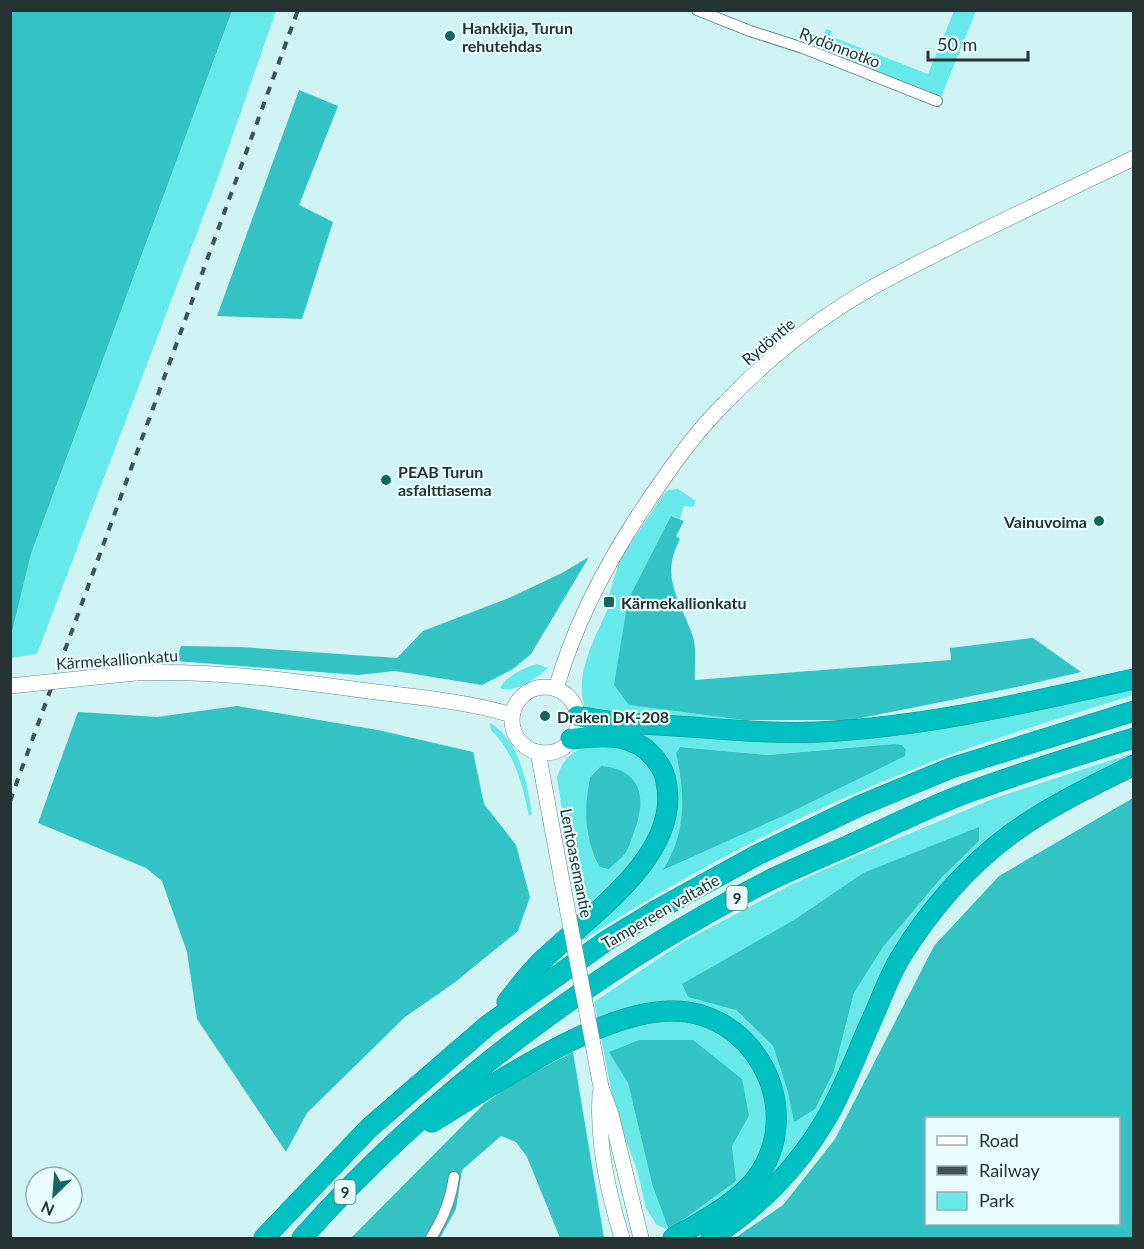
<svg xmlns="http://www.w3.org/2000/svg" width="1144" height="1249" font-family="Lato,sans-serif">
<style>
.green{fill:#68e9e9;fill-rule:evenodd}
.forest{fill:#34c3c4;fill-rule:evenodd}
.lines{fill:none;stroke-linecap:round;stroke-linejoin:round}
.street-casing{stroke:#648685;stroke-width:12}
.secondary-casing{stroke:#648685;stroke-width:16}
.highway-casing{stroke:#0d8f8f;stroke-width:21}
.street{stroke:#fff;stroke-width:10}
.secondary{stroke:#fff;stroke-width:15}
.highway{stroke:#00c0c1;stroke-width:20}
.rail{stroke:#405151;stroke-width:4;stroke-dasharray:8 8;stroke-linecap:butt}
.secondary-bridge-casing{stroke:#648685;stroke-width:16;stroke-linecap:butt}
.secondary-bridge{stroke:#fff;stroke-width:15}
.poi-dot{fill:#146464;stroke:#e8fefe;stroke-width:2}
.labels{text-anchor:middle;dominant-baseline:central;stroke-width:4.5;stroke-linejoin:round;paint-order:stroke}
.shield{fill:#e8fefe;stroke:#607070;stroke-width:1.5}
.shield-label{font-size:15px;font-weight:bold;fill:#253333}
.poi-label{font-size:16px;font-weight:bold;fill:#253333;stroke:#e8fefe;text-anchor:start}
.street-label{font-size:16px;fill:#253333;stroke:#e8fefe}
</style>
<rect width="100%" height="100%" fill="#d0f4f4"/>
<g class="green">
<path d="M232,11h44l-59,169 -180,474 -26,4v-22l20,-82z"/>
<path d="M954,11h22l-35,86 -119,-46 -2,-5 6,-17 6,2 -2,5 98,38z"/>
<path d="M678,489l18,12 -3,6 -9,-1 -4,13 -8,-3 -43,189 114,15 -140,-5 -18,-8c-13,-33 15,-78 28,-110l-4,-2 11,-36 43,-64 5,-5z"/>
<path d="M537,664l11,4c-11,10 -33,26 -48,20 5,-11 25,-21 37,-24z"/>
<path d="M1133,687v8c-74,24 -151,46 -224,76 -114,45 -224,103 -327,170l-2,-8 93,-126 -41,-77 94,8zM894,744l-230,126c3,-6 7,-11 9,-16 14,-32 10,-68 3,-101l4,-6 87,8z"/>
<path d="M490,723c29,16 38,62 42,92l-3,1c-7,-33 -14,-62 -38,-86z"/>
<path d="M603,742c11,3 28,5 35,12 63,53 -22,125 -59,163l-22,-139c6,-25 24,-31 46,-36zM601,766l-7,91 -7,-23 1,-47 2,-10z"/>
<path d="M1133,753l-71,38 -97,71 -136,236 -40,64 -87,75 -14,1 92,-96 -31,-109 -15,-13 -11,-5 -125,7 -4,-20 91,-61 108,-57 65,-29 137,-57zM978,841l-36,36 -59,70 -29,46 -20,78 -40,50 -7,-32 -14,-43 -37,-36 58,-90 69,-47z"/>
<path d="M673,1020c19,3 37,6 52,17 44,34 58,98 19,142 -20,23 -50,37 -76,51l-12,-6 -10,-16 -9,-38 -18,-48 -7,-27 -11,-58 49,-15zM628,1083l121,33 -17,30 3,35 -83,3z"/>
</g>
<g class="forest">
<path d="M11,10l221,1 -201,543 -20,82z"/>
<path d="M299,90l39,16 -39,99 34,17 -31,97 -85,-3z"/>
<path d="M671,516l13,5 -8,15 4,3c-21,40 1,61 13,98 4,13 1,29 2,43l256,-20 -1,-12 83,-10 48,34 -64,15 -166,33h-108l-114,-15 -15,-20 14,-85z"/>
<path d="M589,557l-58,97 -18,15 -31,16 -87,-14 -37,4 -182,-14 5,-15 59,1 157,11 26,-27 86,-33 53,-25z"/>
<path d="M237,706l141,24 95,22 11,52 32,41 14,52 -12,34 -64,52 -49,34 -98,96 -21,39 -89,-133 -10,-67 -25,-71 -16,-13 -108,-45 40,-111 79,5z"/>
<path d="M894,744l8,1 4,5 -1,6 -120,59 -122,55c24,-38 22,-75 13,-117l4,-6 87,8z"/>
<path d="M601,766c43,4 46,35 32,69 -2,5 -4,12 -7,17 -4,6 -12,12 -17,17l-9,-2c-16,-26 -16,-60 -10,-90z"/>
<path d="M1133,798v440h-398l48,-33 52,-66 99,-193 65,-70zM926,1118h192v106h-192z"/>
<path d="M979,827v14l-37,36 -59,70 -29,46 -20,78 -19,38 -21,13 -7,-33 -14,-43 -37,-36 -48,-13 -6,-13 112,-64 69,-47z"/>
<path d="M639,1040h54l49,39 7,37 -17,30 4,35 -67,49 -17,-46 -24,-101 -19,-31z"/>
<path d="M573,1052l31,186h-44l-33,-81 -11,-15 -15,-6 -39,34 -6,39 -16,29h-89l133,-134 31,-22z"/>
</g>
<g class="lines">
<defs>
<g id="street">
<path d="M697,10l53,21 53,17 134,53"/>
<path d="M431,1238c12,-19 20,-38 23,-61"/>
</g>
<g id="secondary">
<path d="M135,673c79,-3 154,7 233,18 48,6 97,10 144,24"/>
<circle cx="545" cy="720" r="33"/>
<path d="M556,689c18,-64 48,-121 84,-176 25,-37 51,-76 83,-108 43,-45 95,-87 150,-118 84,-46 174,-87 261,-129"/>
<path d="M538,752l24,129"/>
<path d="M601,1087l10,27 30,124"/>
<path d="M600,1093c-3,50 8,99 22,145"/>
</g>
<g id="highway">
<path d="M577,716c34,7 66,8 100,10 47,3 94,8 141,6 107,-5 212,-30 316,-53"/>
<path d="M507,1002c12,-15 24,-32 39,-45 44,-42 131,-100 121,-169 -1,-9 -3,-18 -9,-25 -20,-31 -55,-28 -87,-24"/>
<path d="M432,1122c62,-37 164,-109 237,-111 82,-3 136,93 91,162 -17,27 -59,49 -87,65"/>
<path d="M264,1238l105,-110 119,-103 118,-84 51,-31 100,-55 102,-49 92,-38 183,-57"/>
<path d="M302,1238c127,-143 293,-269 464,-356 26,-13 54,-24 81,-36 40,-18 81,-39 122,-54 54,-20 109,-37 165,-54"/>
<path d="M711,1238c49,-33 85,-68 115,-119 17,-29 29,-61 42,-91 11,-23 19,-48 32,-70 28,-46 67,-92 111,-124 38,-28 81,-48 123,-69"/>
</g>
</defs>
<use href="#street" class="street-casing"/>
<use href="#secondary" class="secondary-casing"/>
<use href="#highway" class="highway-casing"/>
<use href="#street" class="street"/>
<use href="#secondary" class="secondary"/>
<use href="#highway" class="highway"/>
<path class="rail" d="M10,801l288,-791"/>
<defs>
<g id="secondary-bridge">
<path d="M10,686l125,-13"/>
<path d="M562,881l39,206"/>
</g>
</defs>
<use href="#secondary-bridge" class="secondary-bridge-casing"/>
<use href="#secondary-bridge" class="secondary-bridge"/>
</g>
<g class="poi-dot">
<circle cx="450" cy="36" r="6"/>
<circle cx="386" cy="480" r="6"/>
<circle cx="1099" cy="521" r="6"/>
<rect x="603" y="596" width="12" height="12" rx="3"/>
<circle cx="545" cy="716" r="6"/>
</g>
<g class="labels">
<g class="shield">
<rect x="726.5" y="886" width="21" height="24" rx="4.5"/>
<rect x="334.5" y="1180" width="21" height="24" rx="4.5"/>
</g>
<g class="shield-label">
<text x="737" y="898">9</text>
<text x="345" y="1192">9</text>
</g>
<g class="poi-label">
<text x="462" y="27">Hankkija, Turun<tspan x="462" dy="18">rehutehdas</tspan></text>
<text x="398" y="471">PEAB Turun<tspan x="398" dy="18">asfalttiasema</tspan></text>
<text x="1087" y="521" text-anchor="end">Vainuvoima</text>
<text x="621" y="602">Kärmekallionkatu</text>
<text x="557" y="716">Draken DK-208</text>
</g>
<g class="street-label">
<text transform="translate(840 47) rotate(21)">Rydönnotko</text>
<text transform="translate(768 341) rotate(-40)">Rydöntie</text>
<text transform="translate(117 659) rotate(-4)">Kärmekallionkatu</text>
<text transform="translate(577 863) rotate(79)">Lentoasemantie</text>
<text transform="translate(660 911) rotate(-30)">Tampereen valtatie</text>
</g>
</g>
<rect width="1144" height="1249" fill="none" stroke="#253333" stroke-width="24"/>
<rect x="925" y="1117" width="195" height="108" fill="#e8fefe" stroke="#9aadad" stroke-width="1.5"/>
<rect x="937" y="1136" width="30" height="9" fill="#ffffff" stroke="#9aadad" stroke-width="1.5"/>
<text x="979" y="1147" font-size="18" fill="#253333">Road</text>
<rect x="937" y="1166" width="30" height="9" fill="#405151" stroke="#9aadad" stroke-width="1.5"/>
<text x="979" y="1177" font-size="18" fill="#253333">Railway</text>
<rect x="937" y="1192" width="30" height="18" fill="#68e9e9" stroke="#9aadad" stroke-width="1.5"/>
<text x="979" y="1207" font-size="18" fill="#253333">Park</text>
<g transform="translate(54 1195) rotate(205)"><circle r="28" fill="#e8fefe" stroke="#9aadad" stroke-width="1.5"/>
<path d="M0-4.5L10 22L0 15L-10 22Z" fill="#146464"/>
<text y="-9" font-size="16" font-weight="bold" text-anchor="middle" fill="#253333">N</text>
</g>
<path d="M928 51v9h100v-9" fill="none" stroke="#253333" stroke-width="3"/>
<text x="937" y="51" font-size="18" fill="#253333" stroke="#e8fefe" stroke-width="4.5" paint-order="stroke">50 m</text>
</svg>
